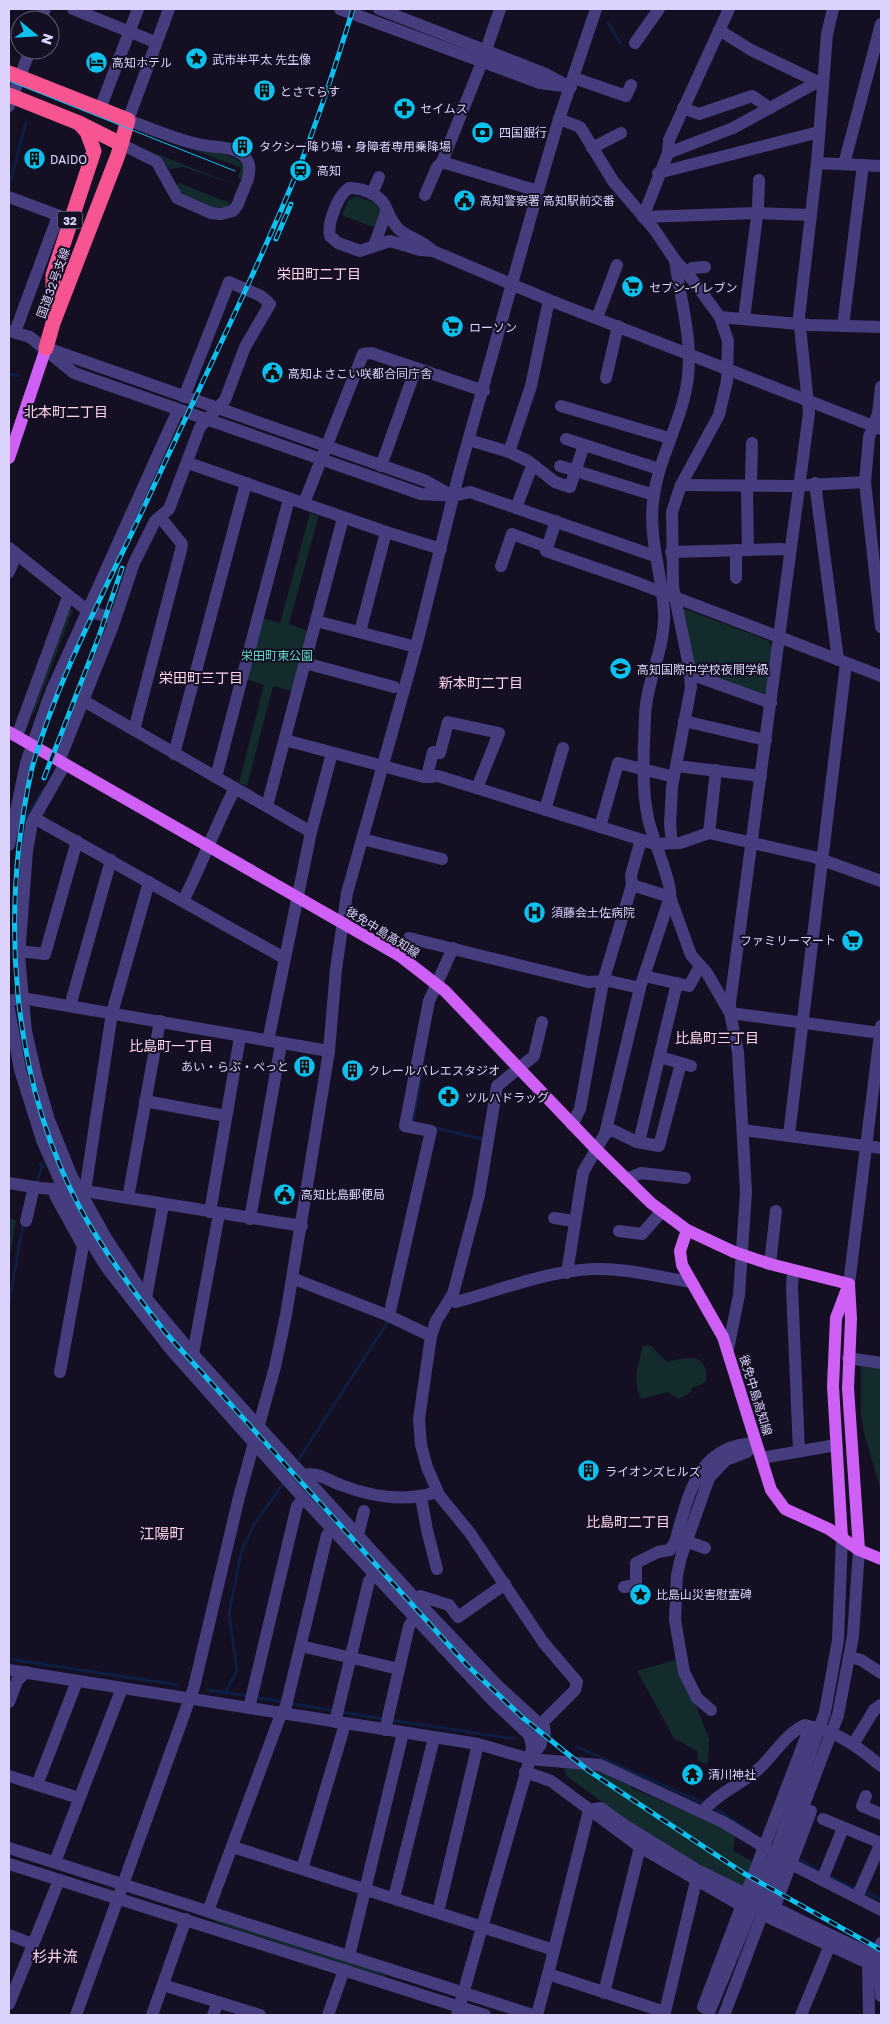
<svg xmlns="http://www.w3.org/2000/svg" width="890" height="2024" font-family="'Golos Text','Noto Sans JP',sans-serif">
<style>
.green{fill:#132b2c}
.lines{fill:none;stroke-linecap:round;stroke-linejoin:round}
.stream{stroke:#0e1d42;stroke-width:3}
.minor{stroke:#463d7f;stroke-width:12}
.major{stroke:#ce60f6;stroke-width:12}
.highway{stroke:#f65592;stroke-width:15}
.tram{stroke:#0dc1ef;stroke-width:1}
.rail-casing{stroke:#0dc1ef;stroke-width:5}
.rail{stroke:#150f23;stroke-width:3;stroke-dasharray:9;stroke-linecap:butt}
.minor-bridge{stroke:#463d7f;stroke-width:12}
.labels{text-anchor:middle;dominant-baseline:central;stroke-width:4;stroke-linejoin:round;paint-order:stroke}
.shield{fill:#150f23;stroke:#a098bc;stroke-width:1}
.shield-label{font-size:11px;font-weight:bold;fill:#dcd3fd}
.poi-label{font-size:12px;fill:#dcd3fd;stroke:#150f23;text-anchor:start}
.street-label{font-size:12px;fill:#dcd3fd;stroke:#150f23}
.park-label{font-size:12px;fill:#63d9c7;stroke:#150f23}
.neighbourhood-label{font-size:14px;fill:#fdd5ea;stroke:#150f23}
.quarter-label{font-size:15px;fill:#fdd5ea;stroke:#150f23}
</style>
<rect width="100%" height="100%" fill="#150f23"/>
<g class="green">
<path d="M145,131l91,27 7,8v14l-5,-2 3,-10z"/>
<path d="M139,148v-1l102,40 -57,-20 -15,2 -7,-11z"/>
<path d="M179,183l51,20 1,3c-21,5 -41,-4 -56,-19z"/>
<path d="M355,196l23,8 4,7 -6,14 -4,2 -30,-12 6,-14z"/>
<path d="M310,513l9,2 -30,109 19,7 -16,60 -19,-5 -26,100 -8,-3 25,-98 -18,-6 16,-61 18,5z"/>
<path d="M73,609l-38,102 -4,5 38,-105z"/>
<path d="M685,609l84,32 4,6 -6,49 -73,-26 -12,-58z"/>
<path d="M9,1218l7,2 -7,41z"/>
<path d="M650,1345l17,17c21,-5 42,-11 39,20l-14,6 -1,4 -13,7 -10,-7 -27,7c-9,-21 -3,-32 2,-53z"/>
<path d="M861,1364l20,5v121l-17,-57 -3,-20z"/>
<path d="M678,1659l31,80 -1,24 -3,1 -8,-4 1,-8 -24,-14 -37,-67z"/>
<path d="M567,1766l25,2 39,18v2l89,38 15,9 -2,16 21,11 -11,26c-62,-30 -121,-70 -176,-112l-3,-7z"/>
<path d="M192,1912l175,55 19,9 -2,1 -158,-51z"/>
</g>
<g class="lines">
<g class="stream">
<path d="M608,23l12,20"/>
<path d="M9,187l17,-65"/>
<path d="M9,374l10,2"/>
<path d="M14,931l5,-74 7,-39 17,-28"/>
<path d="M413,1123l9,-53"/>
<path d="M436,1128l46,11"/>
<path d="M37,1180l6,-15 -3,-1"/>
<path d="M9,1303l14,-79"/>
<path d="M299,1459l90,-139"/>
<path d="M9,1659l169,26"/>
<path d="M208,1690l40,6"/>
<path d="M225,1693l12,-22 -8,-58 12,-60 12,-27 30,-42"/>
<path d="M254,1697l29,5"/>
<path d="M289,1703l45,8"/>
<path d="M341,1712l43,7"/>
<path d="M390,1720l125,19"/>
<path d="M577,1747l126,56"/>
<path d="M713,1807l38,25"/>
<path d="M801,1860l18,11"/>
<path d="M831,1877l25,12"/>
<path d="M864,1892l17,7"/>
</g>
<g class="minor">
<path d="M73,9l82,33"/>
<path d="M169,9l-41,111c24,9 56,23 81,26 11,1 28,2 36,11 7,8 4,17 2,25"/>
<path d="M340,9l200,74 31,4"/>
<path d="M379,9l167,65 18,10"/>
<path d="M500,9l-18,53 -40,100 96,29"/>
<path d="M41,20l4,-11"/>
<path d="M719,30l32,20 67,32"/>
<path d="M635,43l24,-34"/>
<path d="M574,78l52,18 5,-11"/>
<path d="M9,106l21,-56"/>
<path d="M683,108l16,6 53,-18 18,12"/>
<path d="M100,109l38,-100"/>
<path d="M559,119l21,8 33,54 41,48 21,31 16,18 29,39 8,24 -1,40 -8,34 -38,70 -9,27 1,75 16,79 2,21 -19,100 -2,37 2,19"/>
<path d="M121,144l36,18 20,36 34,15 10,1 12,-3 4,-5 8,-20"/>
<path d="M592,148l29,-15"/>
<path d="M668,153l65,-25 90,-49"/>
<path d="M817,163l64,3"/>
<path d="M844,164l37,-140"/>
<path d="M658,173l161,-41"/>
<path d="M372,194l7,-17"/>
<path d="M425,195l12,-28 5,-5"/>
<path d="M9,197l56,21"/>
<path d="M643,217l25,-64 1,-13 60,-131"/>
<path d="M643,217l114,-4 54,2"/>
<path d="M374,246l13,-36c-5,-15 -23,-22 -38,-22 -11,7 -22,35 -19,48l8,7 22,8 30,-10 30,9 13,1c-21,-19 -34,-11 -46,-41"/>
<path d="M433,251l116,49 332,129"/>
<path d="M675,260c6,46 21,87 10,134 -8,35 -26,66 -31,101 -7,40 8,77 10,117 2,35 -18,69 -19,104 -1,32 -4,69 3,102 3,17 25,67 22,79l21,58 16,18 23,40"/>
<path d="M686,272l6,-4 13,-1"/>
<path d="M720,317l90,8 71,2"/>
<path d="M597,318l20,-53"/>
<path d="M744,319l14,-111 1,-28"/>
<path d="M843,326l20,-161"/>
<path d="M9,331l21,6 44,36 347,121 33,2 16,-4 185,64"/>
<path d="M15,332l43,-116"/>
<path d="M52,350l374,131 23,13"/>
<path d="M606,378l12,-52"/>
<path d="M881,387l-3,27 -9,23 -4,45 16,145"/>
<path d="M561,406l108,32"/>
<path d="M566,439l93,30"/>
<path d="M469,440l40,12 22,-66 18,-86"/>
<path d="M509,452l19,9 27,21 15,5 14,-42"/>
<path d="M188,463l198,69 -26,100"/>
<path d="M381,466l35,-98"/>
<path d="M560,466l94,29"/>
<path d="M815,483l23,177"/>
<path d="M681,485l110,1 74,-4"/>
<path d="M304,503l59,-149 8,-1 113,38"/>
<path d="M516,508l14,-37 5,-5"/>
<path d="M556,521l-10,30 84,29 251,96"/>
<path d="M386,532l55,17"/>
<path d="M9,548l79,63 27,8"/>
<path d="M736,550v28"/>
<path d="M748,550l-1,-61 4,-9 1,-37"/>
<path d="M671,552l109,-3 10,1"/>
<path d="M501,566l11,-32 35,13"/>
<path d="M9,572l7,-17"/>
<path d="M316,621l100,26"/>
<path d="M305,663l89,24"/>
<path d="M690,674l81,29"/>
<path d="M84,701l227,131 21,-79"/>
<path d="M684,721l82,19"/>
<path d="M134,730l47,-180 1,-6 -22,-27"/>
<path d="M17,736l51,-139"/>
<path d="M285,740l139,37 14,-1 217,68 25,-1 29,-10 105,24 67,24"/>
<path d="M174,754l72,-271"/>
<path d="M59,761l53,-133 22,-65 21,-42 14,-12 31,-82 25,-27 20,-53 25,-43 -9,-8 -32,-14 -45,115"/>
<path d="M65,764l-33,58 -5,29 -8,105 7,75 10,44 13,45 23,57 34,61 40,60 47,56 230,253 74,78 37,34 6,10 1,15 -10,14"/>
<path d="M676,766l85,10"/>
<path d="M216,777l73,-278"/>
<path d="M431,777l-3,-5 5,-20 7,1 8,-31 51,11 -22,55"/>
<path d="M267,806l76,-288"/>
<path d="M545,810l18,-62"/>
<path d="M34,818l250,140"/>
<path d="M600,827l18,-64 56,14"/>
<path d="M709,833l7,-63"/>
<path d="M362,839l80,20"/>
<path d="M9,845l17,-82 25,-71 127,-282"/>
<path d="M632,885l38,12 -26,79"/>
<path d="M183,901c19,-37 33,-76 52,-113"/>
<path d="M19,951l26,3 32,-113"/>
<path d="M400,956l9,-18 179,44 21,-1 31,7 -35,146 -22,38 -16,101"/>
<path d="M641,984l3,-8 45,10 11,-20"/>
<path d="M9,1001l13,-3 307,53"/>
<path d="M70,1006l41,-146"/>
<path d="M9,1009l11,61 22,70 36,82 29,46 65,83 132,148 187,200 38,36 3,11 -2,13 -73,256"/>
<path d="M730,1013l150,20"/>
<path d="M542,1022l-8,34 -37,30 -18,109 -26,99 -17,27 -5,15 -12,83 2,26 6,22 12,28 31,38 73,109 34,40 -2,8 -32,32 2,11"/>
<path d="M268,1041l43,-209"/>
<path d="M660,1057l31,9"/>
<path d="M145,1101l81,15"/>
<path d="M572,1125l8,-16 23,-127 29,-97 -1,-10 10,-35"/>
<path d="M743,1130l138,18"/>
<path d="M605,1134l7,-4 25,12 22,4 22,-83"/>
<path d="M789,1135l57,-472"/>
<path d="M639,1142l38,-159"/>
<path d="M626,1179l15,-6 44,5"/>
<path d="M9,1183l31,5 45,3 217,35"/>
<path d="M57,1190l-2,5 28,51 -23,126"/>
<path d="M85,1191l27,-178 37,-131"/>
<path d="M128,1198l32,-177"/>
<path d="M210,1212l30,-175"/>
<path d="M554,1218l20,3"/>
<path d="M250,1219l31,-175"/>
<path d="M26,1221l8,-34"/>
<path d="M619,1231l23,3 20,-23"/>
<path d="M770,1264l6,-53"/>
<path d="M793,1271l-1,17 7,163"/>
<path d="M292,1278l97,38 42,20"/>
<path d="M849,1284l32,-258"/>
<path d="M146,1298l17,-93"/>
<path d="M451,1299l5,3c44,-12 91,-31 137,-33 34,-1 65,8 98,13"/>
<path d="M389,1316l42,-185 -26,-5 24,-125 24,-53"/>
<path d="M728,1349l11,-54 7,-103 -8,-140 -8,-39v-10l79,-590 -10,-96 18,-154 10,-129 6,-25"/>
<path d="M193,1354l26,-140"/>
<path d="M848,1358l33,5"/>
<path d="M761,1458l75,-13"/>
<path d="M304,1475c15,-3 23,5 37,10 31,12 65,17 96,7"/>
<path d="M421,1497l6,33 10,39"/>
<path d="M358,1535l6,-24"/>
<path d="M686,1541l19,7"/>
<path d="M624,1587l12,-2v-22l22,-11 12,-2 5,-8c14,-47 21,-97 81,-99"/>
<path d="M416,1600l4,-4 29,9 9,12 47,-33"/>
<path d="M301,1646l98,23"/>
<path d="M850,1657l11,3 20,13"/>
<path d="M9,1670l469,74 52,15 70,6 123,57 43,26"/>
<path d="M9,1702l8,-21 9,-9"/>
<path d="M249,1708l48,-202 7,-7"/>
<path d="M711,1710l-14,-12 -13,-26 -9,-52 2,-45 4,-18 28,-79 17,-18 21,-8 9,-9"/>
<path d="M335,1722l34,-141 6,-7"/>
<path d="M385,1730l24,-104 11,-15"/>
<path d="M854,1743l20,-33 7,-5"/>
<path d="M525,1772l26,9 89,66 102,59"/>
<path d="M9,1776l70,22"/>
<path d="M37,1785l40,-104"/>
<path d="M866,1796l-4,10 19,8"/>
<path d="M702,1812c14,-17 35,-26 53,-40 19,-15 28,-37 50,-47 33,7 51,20 76,41"/>
<path d="M823,1819l58,24 -24,54"/>
<path d="M623,1824l-22,-16 -12,2 -41,164 117,38 31,-131"/>
<path d="M233,1847l321,103"/>
<path d="M9,1848l524,167"/>
<path d="M55,1862l67,-174"/>
<path d="M9,1864l476,151"/>
<path d="M791,1864l90,46"/>
<path d="M302,1869l43,-145"/>
<path d="M822,1880l21,-52"/>
<path d="M394,1898l40,-160"/>
<path d="M208,1911l73,-197 5,-8 41,-171 5,-6"/>
<path d="M773,1911l38,-100"/>
<path d="M438,1912l40,-168"/>
<path d="M770,1918l98,45 1,52"/>
<path d="M824,1932l45,21 -1,10"/>
<path d="M9,1935l24,9"/>
<path d="M881,1943l-3,13 3,40"/>
<path d="M349,1956l54,-223"/>
<path d="M163,1985l55,17 -5,13"/>
<path d="M604,1993l36,-146"/>
<path d="M218,2002l42,13"/>
<path d="M9,2004l50,-124"/>
<path d="M703,2007l103,-270 13,-9"/>
<path d="M76,2015l118,-328 45,-190 36,-130 11,-52 43,-264 7,-82 11,-76 69,-246 43,-174 79,-282 21,-72 37,-110"/>
<path d="M152,2015l34,-96"/>
<path d="M328,2015l16,-45"/>
<path d="M537,2015l11,-41"/>
<path d="M708,2015l71,-172 46,-131 13,-72 4,-102"/>
<path d="M724,2015l114,-300 15,-79 6,-86"/>
<path d="M801,2015l29,-70"/>
</g>
<g class="major">
<path d="M9,458l37,-110"/>
<path d="M9,732l391,224 45,35 151,158 55,54 36,27 47,22 36,12 79,20"/>
<path d="M687,1230l-7,21 2,14 41,72 48,153 14,19 44,20 30,21 22,9"/>
<path d="M849,1284l2,35 -3,69 11,162"/>
<path d="M842,1538l-9,-152 3,-68 11,-29"/>
</g>
<g class="highway">
<path d="M9,73l119,47 -10,35 -65,168 -7,25"/>
<path d="M9,95l70,28 42,21"/>
<path d="M53,318v-43l41,-124 -7,-19 -8,-9"/>
</g>
<path class="tram" d="M9,81l226,90"/>
<defs>
<g id="rail">
<path d="M353,9c-16,52 -33,105 -53,156 -47,115 -103,227 -155,340 -40,86 -87,172 -113,263 -32,144 -22,308 48,440 24,44 54,84 85,124l302,333 56,53 66,53 156,103 136,76"/>
<path d="M276,239l15,-35"/>
<path d="M44,778l54,-139 24,-71"/>
</g>
</defs>
<use href="#rail" class="rail-casing"/>
<use href="#rail" class="rail"/>
<path class="minor-bridge" d="M623,1824l76,47 125,61"/>
</g>
<defs>
<symbol id="sight-disc" viewBox="-11 -11 22 22"><circle r="9.5" fill="#0dc1ef" stroke="#150f23"/><path d="M0-6L1.8-2.2L6-1.7L2.9 1.2L3.7 5.4L0 3.3L-3.7 5.4L-2.9 1.2L-6-1.7L-1.8-2.2Z" fill="#111"/></symbol>
<symbol id="hotel-disc" viewBox="-11 -11 22 22"><circle r="9.5" fill="#0dc1ef" stroke="#150f23"/><path d="M-6-4.5h1.5V1H6V5H4.5V3h-9V5H-6ZM-4 0a1.8 1.8 0 1 1 3.6 0ZM.5 0V-2.5h3Q6-2.5 6 0Z" fill="#111"/></symbol>
<symbol id="building-disc" viewBox="-11 -11 22 22"><circle r="9.5" fill="#0dc1ef" stroke="#150f23"/><path d="M-4-6H4V6H1V3H-1V6H-4ZM-2.5-4.3h1.7v1.8h-1.7ZM.8-4.3h1.7v1.8H.8ZM-2.5-1h1.7V.8h-1.7ZM.8-1h1.7V.8H.8Z" fill="#111"/></symbol>
<symbol id="pharmacy-disc" viewBox="-11 -11 22 22"><circle r="9.5" fill="#0dc1ef" stroke="#150f23"/><path d="M-2-6h4v4h4v4h-4v4h-4v-4h-4v-4h4Z" fill="#111"/></symbol>
<symbol id="bank-disc" viewBox="-11 -11 22 22"><circle r="9.5" fill="#0dc1ef" stroke="#150f23"/><path d="M-6-4H6V4H-6ZM0-2.3a2.3 2.3 0 1 0 0 4.6a2.3 2.3 0 1 0 0-4.6Z" fill="#111"/></symbol>
<symbol id="station-disc" viewBox="-11 -11 22 22"><circle r="9.5" fill="#0dc1ef" stroke="#150f23"/><path d="M-3-6H3Q5-6 5-4V2Q5 4 3 4L4.5 6H3L1.5 4h-3L-3 6H-4.5L-3 4Q-5 4-5 2V-4Q-5-6-3-6ZM-3.5-4v3h7v-3ZM-3.5 1v1.5H-2V1ZM2 1v1.5H3.5V1Z" fill="#111"/></symbol>
<symbol id="civic-disc" viewBox="-11 -11 22 22"><circle r="9.5" fill="#0dc1ef" stroke="#150f23"/><path d="M-.6-6.5H3V-4.5H.6V-3L4-1V1h2V6H-6V1h2V-1L-.6-3ZM-1.2 2.5V6h2.4V2.5Z" fill="#111"/></symbol>
<symbol id="supermarket-disc" viewBox="-11 -11 22 22"><circle r="9.5" fill="#0dc1ef" stroke="#150f23"/><path d="M-6-5.5h2.5l.6 2H6L4.5 2H-2.5L-4.4-4H-6ZM-1.5 3.2a1.3 1.3 0 1 0 .1 0ZM3 3.2a1.3 1.3 0 1 0 .1 0Z" fill="#111"/></symbol>
<symbol id="school-disc" viewBox="-11 -11 22 22"><circle r="9.5" fill="#0dc1ef" stroke="#150f23"/><path d="M0-5L7-2L0 1L-7-2ZM-4 1L0 2.5L4 1V4Q0 6-4 4Z" fill="#111"/></symbol>
<symbol id="hospital-disc" viewBox="-11 -11 22 22"><circle r="9.5" fill="#0dc1ef" stroke="#150f23"/><path d="M-5-5h3v3.5h4V-5h3V5h-3V1.5h-4V5h-3Z" fill="#111"/></symbol>
<symbol id="temple-disc" viewBox="-11 -11 22 22"><circle r="9.5" fill="#0dc1ef" stroke="#150f23"/><path d="M0-6L5-2H3V0L6.5 2.5H4V6H1.5V3h-3V6H-4V2.5H-6.5L-3 0V-2H-5Z" fill="#111"/></symbol>
</defs>
<g fill-rule="evenodd">
<use href="#sight-disc" x="184" y="46" width="25" height="25"/>
<use href="#hotel-disc" x="84" y="50" width="25" height="25"/>
<use href="#building-disc" x="252" y="78" width="25" height="25"/>
<use href="#pharmacy-disc" x="392" y="96" width="25" height="25"/>
<use href="#bank-disc" x="470" y="120" width="25" height="25"/>
<use href="#building-disc" x="230" y="134" width="25" height="25"/>
<use href="#building-disc" x="22" y="146" width="25" height="25"/>
<use href="#station-disc" x="288" y="158" width="25" height="25"/>
<use href="#civic-disc" x="452" y="188" width="25" height="25"/>
<use href="#supermarket-disc" x="620" y="274" width="25" height="25"/>
<use href="#supermarket-disc" x="440" y="314" width="25" height="25"/>
<use href="#civic-disc" x="260" y="360" width="25" height="25"/>
<use href="#school-disc" x="608" y="656" width="25" height="25"/>
<use href="#hospital-disc" x="522" y="900" width="25" height="25"/>
<use href="#supermarket-disc" x="840" y="928" width="25" height="25"/>
<use href="#building-disc" x="292" y="1054" width="25" height="25"/>
<use href="#building-disc" x="340" y="1058" width="25" height="25"/>
<use href="#pharmacy-disc" x="436" y="1084" width="25" height="25"/>
<use href="#civic-disc" x="272" y="1182" width="25" height="25"/>
<use href="#building-disc" x="576" y="1458" width="25" height="25"/>
<use href="#sight-disc" x="628" y="1582" width="25" height="25"/>
<use href="#temple-disc" x="680" y="1762" width="25" height="25"/>
</g>
<g class="labels">
<rect class="shield" x="57.5" y="211.5" width="25" height="17" rx="4"/>
<g class="shield-label">
<text x="70" y="220">32</text>
</g>
<g class="poi-label">
<text x="212" y="59">武市半平太 先生像</text>
<text x="112" y="62">高知ホテル</text>
<text x="280" y="91">とさてらす</text>
<text x="420" y="108">セイムス</text>
<text x="499" y="132">四国銀行</text>
<text x="259" y="146">タクシー降り場・身障者専用乗降場</text>
<text x="50" y="159">DAIDO</text>
<text x="317" y="170">高知</text>
<text x="480" y="200">高知警察署 高知駅前交番</text>
<text x="649" y="287">セブン-イレブン</text>
<text x="469" y="327">ローソン</text>
<text x="288" y="373">高知よさこい咲都合同庁舎</text>
<text x="637" y="669">高知国際中学校夜間学級</text>
<text x="551" y="912">須藤会土佐病院</text>
<text x="836" y="940" text-anchor="end">ファミリーマート</text>
<text x="289" y="1066" text-anchor="end">あい・らぶ・ぺっと</text>
<text x="368" y="1070">クレールバレエスタジオ</text>
<text x="465" y="1097">ツルハドラッグ</text>
<text x="301" y="1194">高知比島郵便局</text>
<text x="605" y="1471">ライオンズヒルズ</text>
<text x="656" y="1594">比島山災害慰霊碑</text>
<text x="708" y="1774">清川神社</text>
</g>
<g class="street-label">
<text transform="translate(53 283) rotate(-70)">国道32号支線</text>
<text transform="translate(383 932) rotate(32)">後免中島高知線</text>
<text transform="translate(756 1395) rotate(73)">後免中島高知線</text>
</g>
<g class="park-label">
<text x="277" y="655">栄田町東公園</text>
</g>
<g class="neighbourhood-label">
<text x="319" y="273">栄田町二丁目</text>
<text x="66" y="411">北本町二丁目</text>
<text x="201" y="677">栄田町三丁目</text>
<text x="481" y="682">新本町二丁目</text>
<text x="717" y="1037">比島町三丁目</text>
<text x="171" y="1045">比島町一丁目</text>
<text x="628" y="1521">比島町二丁目</text>
</g>
<g class="quarter-label">
<text x="162" y="1533">江陽町</text>
<text x="55" y="1956">杉井流</text>
</g>
</g>
<rect width="890" height="2024" fill="none" stroke="#dcd3fd" stroke-width="20"/>
<g transform="translate(35 35) rotate(108)"><circle r="24" fill="#150f23" stroke="#655d7a"/>
<path d="M0-4L9 19L0 12L-9 19Z" fill="#0dc1ef"/>
<text y="-8" font-size="14" font-weight="bold" text-anchor="middle" fill="#dcd3fd">N</text>
</g>
</svg>
